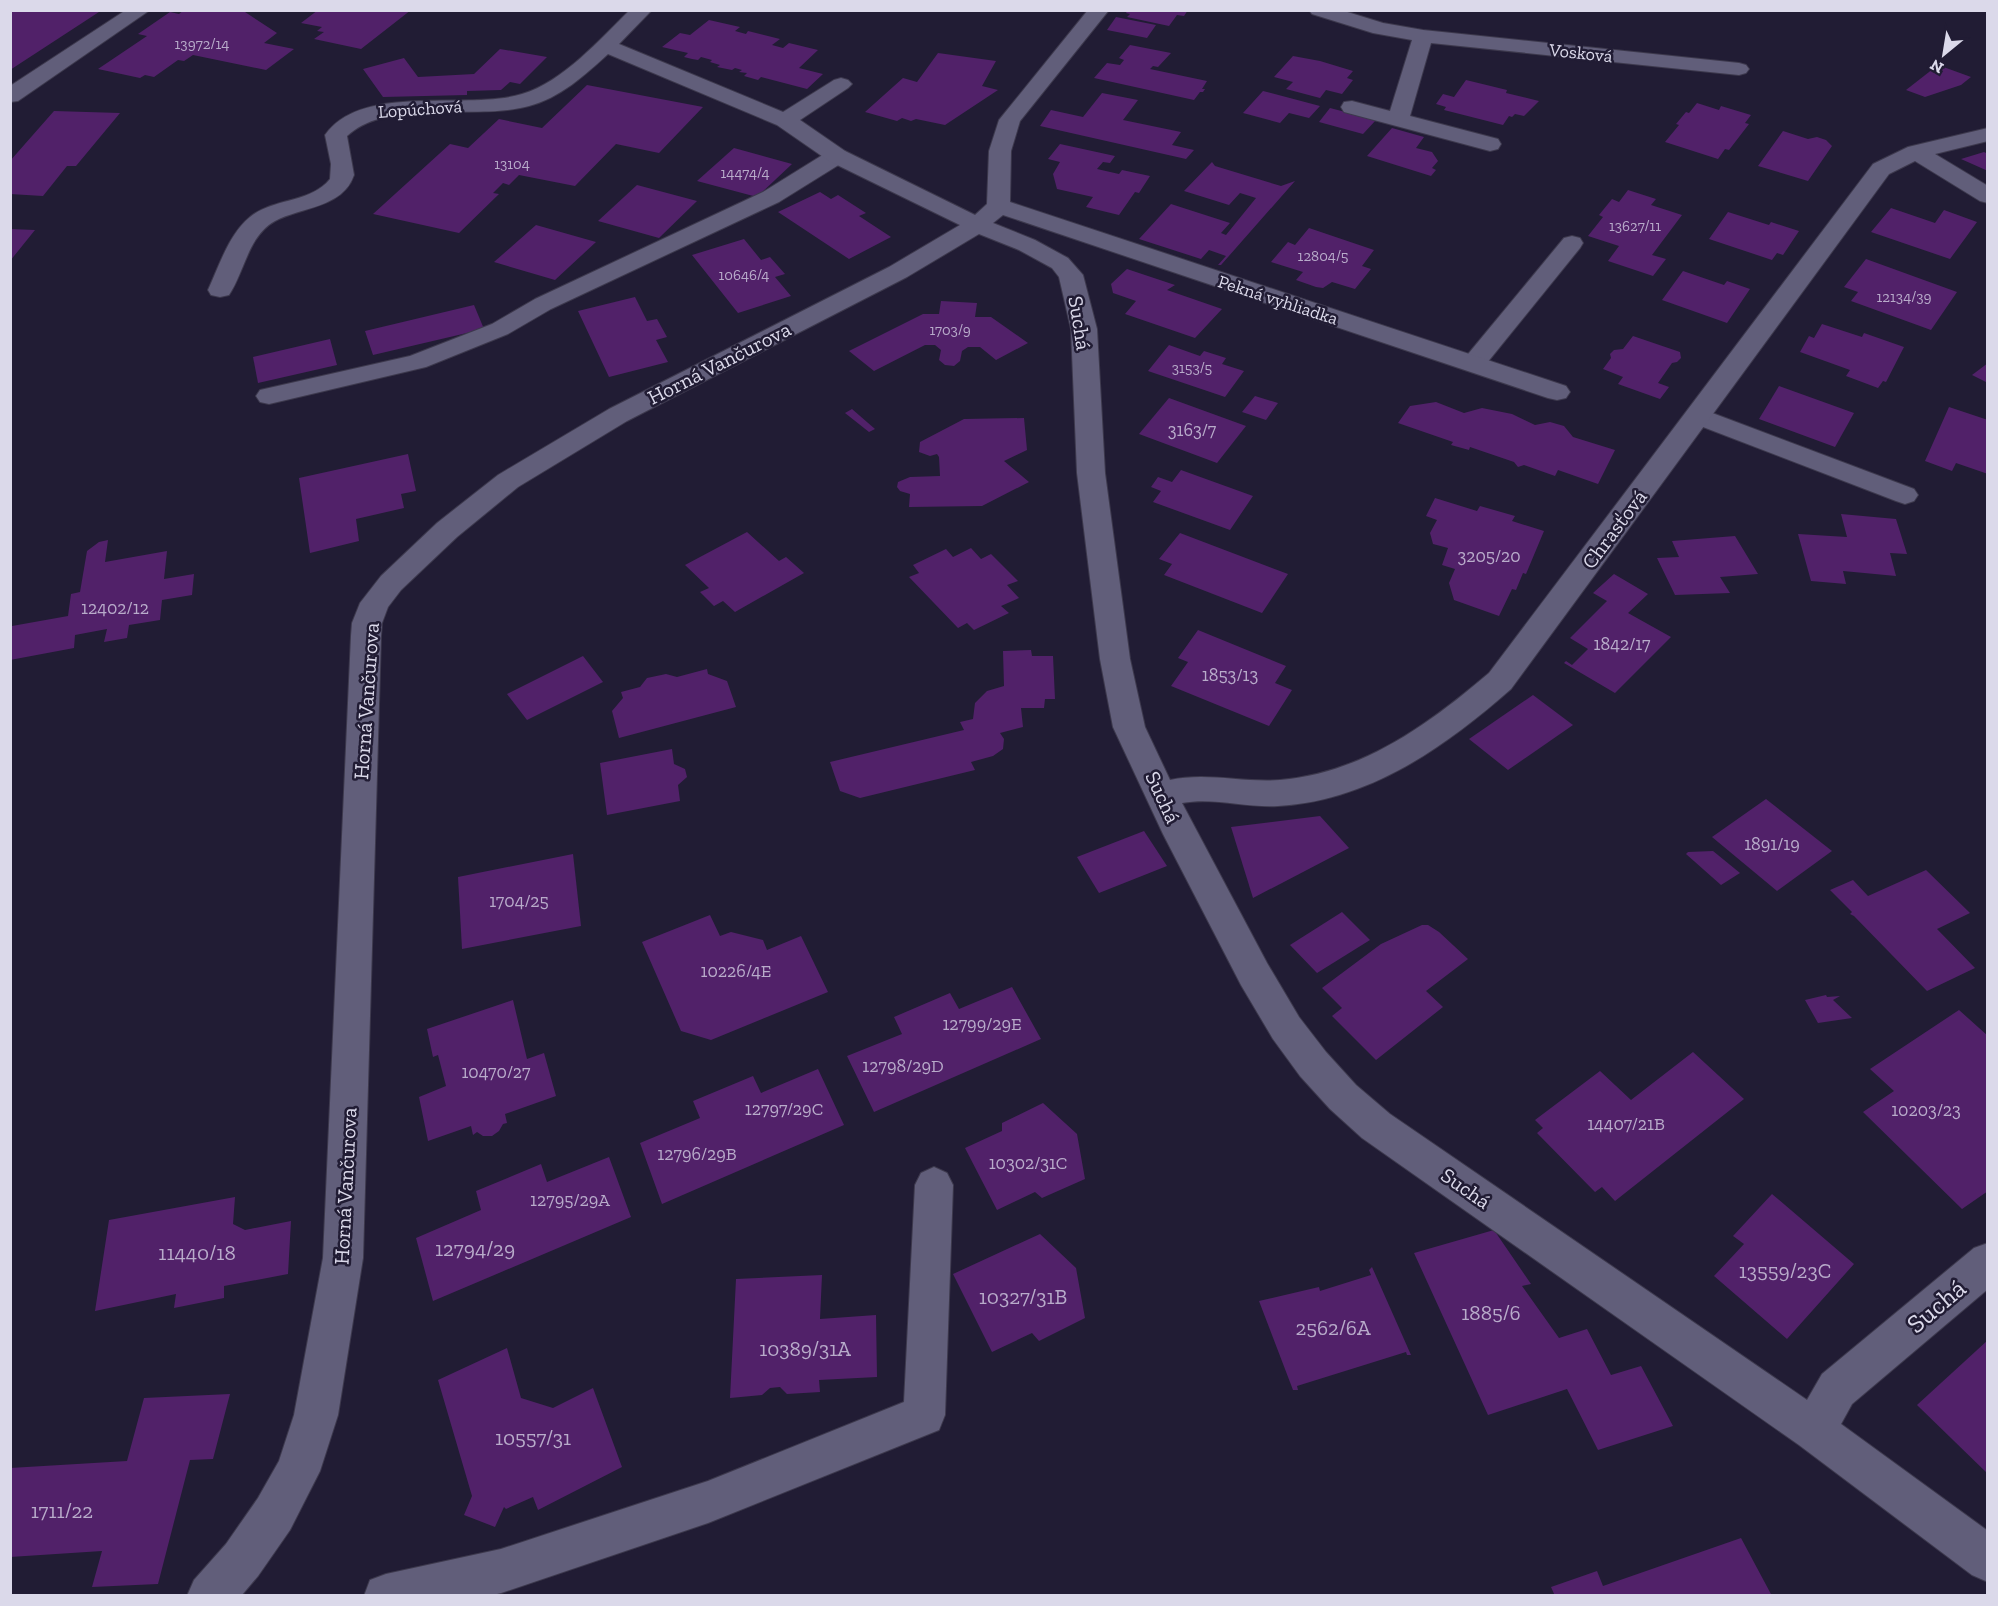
<svg xmlns="http://www.w3.org/2000/svg" width="1998" height="1606" font-family="'Zilla Slab',serif">
<style>
.building{fill:#512169}
.lines{fill:none;stroke-linecap:round;stroke-linejoin:round}
.service-casing{stroke:#3d394d;stroke-width:2}
.minor-casing{stroke:#3d394d;stroke-width:2}
.service{fill:#615e7a;fill-rule:evenodd}
.minor{fill:#615e7a;fill-rule:evenodd}
.labels{text-anchor:middle;dominant-baseline:central;stroke-width:5;stroke-linejoin:round;paint-order:stroke}
.far-number-label{font-size:15px;fill:#b8abca}
.far-street-label{font-size:18px;fill:#dbd9ea;stroke:#211c34}
.number-label{font-size:18px;fill:#b8abca}
.street-label{font-size:21px;fill:#dbd9ea;stroke:#211c34}
.near-number-label{font-size:21px;fill:#b8abca}
.near-street-label{font-size:26px;fill:#dbd9ea;stroke:#211c34}
</style>
<rect width="100%" height="100%" fill="#211c34"/>
<g class="building">
<path d="M10,10h92l-92,60z"/>
<path d="M184,10h58l35,23 -13,10 30,6 -28,21 -73,-15 -9,6 -6,-1 -24,17 -9,-2 -5,3 -42,-9 49,-33 -9,-2 32,-22 9,2z"/>
<path d="M318,10h93l-50,39 -47,-10 10,-7 -7,-1 5,-4 -21,-4z"/>
<path d="M1128,10h60l-4,6 -7,-1 -8,11 -42,-9 3,-3 -4,-1z"/>
<path d="M1116,17l40,8 -9,13 -40,-8z"/>
<path d="M709,20l31,7 -5,4 11,3 2,-3 32,8 -8,6 11,3 6,-5 29,7 -19,18 24,6 -16,15 -46,-12 -3,3 -14,-4 3,-3 -8,-1 3,-2 -7,-2 -3,2 -15,-3 3,-2 -10,-3 2,-2 -11,-3 -3,3 -6,-1 -8,-2 4,-4 -26,-6 18,-14 10,2z"/>
<path d="M1130,45l41,8 -13,14 -5,-1 -3,3 57,12 -5,8h3l-2,3h-3l-6,8 -100,-22 13,-15 13,2 4,-5 -5,-2z"/>
<path d="M500,49l47,8 -27,27 -10,-2 -9,8 -34,1v4l-84,2 -20,-28 41,-11 14,19 56,-3z"/>
<path d="M938,53l58,8 -14,25 16,4 -53,35 -29,-6 -5,2 -9,-3 -5,3 -32,-9 38,-34 14,4z"/>
<path d="M1293,56l27,5 33,10 -6,7 6,2 -11,14 -16,-4 -6,8 -34,-9 7,-7 -19,-5z"/>
<path d="M1938,65l33,12 -10,8 -36,12 -19,-7z"/>
<path d="M1466,80l41,10 -1,3 33,8 -15,15 -9,-2 -3,3 -3,-1 -6,9 -59,-15 2,-3 -10,-3 7,-10 11,3z"/>
<path d="M587,85l116,22 -44,46 -43,-9 -41,42 -56,-11 -10,10 -6,-2 -10,10 6,1 -40,39 -86,-19 77,-70 18,4 31,-29 43,9z"/>
<path d="M1263,91l57,15 -11,12 -20,-5 -9,10 -37,-10z"/>
<path d="M1102,93l36,7 -15,20 58,12 -9,13 22,5 -8,9 -146,-33 11,-16 32,7z"/>
<path d="M1697,103l22,7 2,-4 30,9 -6,8 4,1 -20,26 -4,-1 -7,10 -53,-17 14,-17 -3,-1 10,-12 3,1z"/>
<path d="M1330,108l46,12 -13,14 -44,-12z"/>
<path d="M54,111l66,2 -44,53h-9l-24,30 -33,-2v-33z"/>
<path d="M1392,128l32,9 -8,11 16,4 6,9 -6,7 4,2 -5,6 -64,-20z"/>
<path d="M1783,131l25,8 9,-2 9,3 6,6 -24,35 -50,-15z"/>
<path d="M1060,144l55,12 -5,7 -7,-1 -6,7 22,5 3,-4 28,6 -11,17 -4,-1 -16,23 -33,-8 7,-10 -36,-8 -4,-15 7,-12 -12,-3z"/>
<path d="M734,148l58,16 -35,33 -60,-16z"/>
<path d="M1984,152l4,2v17l-27,-12z"/>
<path d="M1212,162l3,4 66,20 14,-5 -74,84h-3l8,-9 -17,-6 -8,9 -62,-20 32,-35 59,19 -9,10 5,2 30,-37 -16,-5 -11,12 -45,-14z"/>
<path d="M637,185l60,16 -38,37 -61,-17z"/>
<path d="M1628,190l28,9 -5,6 31,10 -30,40 14,4 -13,17 -45,-15 11,-15 -31,-10 15,-19 -4,-2 13,-16 7,3z"/>
<path d="M820,192l11,7 7,-4 28,18 -7,3 32,21 -42,22 -71,-47z"/>
<path d="M1891,208l44,15 9,-13 33,12 -27,37 -79,-27z"/>
<path d="M1728,212l41,13 2,-3 28,9 -16,24 -6,-2 -5,7 -63,-21z"/>
<path d="M536,225l60,17 -41,38 -61,-18z"/>
<path d="M1309,228l65,22 -12,16 9,3 -16,20 -23,-7 -9,6 -7,-1 -20,-7 7,-8 -32,-10 17,-20 7,3z"/>
<path d="M10,229l25,1 -25,31z"/>
<path d="M744,239l17,21 9,-3 15,17 -10,3 16,19 -53,17 -46,-58z"/>
<path d="M1866,259l91,33 -26,38 -80,-29 7,-9 -14,-5z"/>
<path d="M1127,269l48,16 -8,5 55,19 -27,29 -70,-24 11,-13 -23,-8 -2,-9z"/>
<path d="M1683,271l41,14 3,-4 23,8 -23,34 -65,-23z"/>
<path d="M635,297l12,24 10,-2 10,18 -11,3 12,22 -59,15 -31,-66z"/>
<path d="M941,301l36,2 -2,14h16l37,26 -32,17 -16,-13h-12l-6,4 -2,10 -6,5 -9,-1 -6,-5 2,-10 -6,-5h-10l-51,26 -25,-20 74,-37h16z"/>
<path d="M474,305l10,24 -111,26 -8,-24z"/>
<path d="M1822,324l40,13 2,-4 40,14 -18,35 -3,-1 -5,7 -32,-12 4,-6 -50,-18 9,-16 5,2z"/>
<path d="M1633,336l47,16 1,6 -4,4 -5,1 -14,20 11,4 -9,12 -42,-15 5,-7 -20,-8 8,-11 -1,-4 4,-4 9,-1z"/>
<path d="M330,339l7,26 -79,18 -5,-26z"/>
<path d="M1169,345l31,11 4,-5 22,7 -4,6 22,7 -19,26 -77,-26z"/>
<path d="M1988,363v20l-16,-8z"/>
<path d="M1779,386l75,27 -19,34 -76,-28z"/>
<path d="M1255,396l23,7 -12,17 -24,-8z"/>
<path d="M1169,398l77,28 -29,37 -78,-29z"/>
<path d="M1436,402l28,11 18,-5 30,6 23,11 15,-3 14,4 9,11 42,13 -17,34 -40,-14 -3,6 -31,-11 -6,2 -4,-5 -44,-15 -1,3 -18,-5 2,-3 -55,-19 12,-17z"/>
<path d="M1949,407l39,13v54l-32,-11 -4,8 -27,-10z"/>
<path d="M852,409l23,20 -6,3 -24,-19z"/>
<path d="M1024,418l3,32 -23,11 25,21 -47,24 -73,1 1,-13 -10,-3 -3,-4 1,-5 12,-5 30,-1 -1,-19 -2,-3 -7,2 -11,-4 1,-10 44,-23z"/>
<path d="M408,454l8,37 -15,3 3,14 -48,11 3,22 -49,12 -11,-75z"/>
<path d="M1181,470l72,26 -23,34 -77,-28 8,-11 -10,-4 7,-10 14,5z"/>
<path d="M1435,498l42,13 3,-5 35,10 -3,5 32,10 -18,43 -3,-1 -7,17 -4,-1 -13,27 -45,-16 -5,-17 6,-14 -13,-4 6,-17 -15,-4 -3,-11 7,-13 -11,-4z"/>
<path d="M1841,514l55,5 11,35 -17,-1 6,23 -53,-5 3,13 -35,-3 -13,-47 49,3z"/>
<path d="M747,532l32,29 7,-4 18,16 -69,39 -12,-11 -9,5 -14,-14 9,-4 -24,-23z"/>
<path d="M1180,533l108,41 -26,39 -98,-38 8,-11 -13,-5z"/>
<path d="M1735,536l23,38 -38,3 10,16 -55,2 -18,-37 22,-1 -7,-16z"/>
<path d="M108,540l-3,22 62,-11 -3,28 30,-5 -2,21 -30,5 -2,20 -31,5 -2,13 -23,4 3,-13 -32,6 -1,13 -64,12 2,-34 56,-10 3,-22 9,-2 7,-41 12,-9z"/>
<path d="M971,548l10,11 10,-5 27,27 -11,4 12,13 -18,8 8,7 -35,17 -7,-7 -9,5 -49,-51 10,-4 -6,-8 33,-16 7,8z"/>
<path d="M1614,574l34,20 -20,19 43,24 -56,56 -51,-30 2,-2 6,4 16,-16 -18,-11 37,-37 -14,-8z"/>
<path d="M1198,630l88,36 -11,17 17,7 -23,36 -98,-40 17,-24 -10,-4z"/>
<path d="M1031,650l1,6h21l2,43h-10l-1,9h-23l2,19 -23,6 4,6 -1,10 -10,7 -22,6 4,8 -115,28 -20,-7 -10,-29 134,-32 -4,-8 13,-3 2,-16 12,-12 17,-5 -1,-35z"/>
<path d="M583,656l20,26 -76,38 -20,-26z"/>
<path d="M707,669l1,5 19,7 9,26 -117,31 -7,-27 11,-13 -2,-6 19,-5 7,-9 19,-4 11,3z"/>
<path d="M1533,695l40,30 -65,45 -39,-31z"/>
<path d="M672,749l2,15 11,5 2,8 -9,8 2,16 -73,14 -7,-52z"/>
<path d="M1766,799l66,52 -55,40 -65,-54z"/>
<path d="M1320,816l29,32 -96,50 -22,-71z"/>
<path d="M1144,831l23,35 -68,27 -22,-36z"/>
<path d="M1713,851l27,22 -19,12 -35,-31 2,-2z"/>
<path d="M573,854l8,72 -119,23 -4,-72z"/>
<path d="M1926,870l44,43 -33,16 38,39 -48,23 -73,-75 -4,-2 2,-2 -22,-22 23,-10 15,16z"/>
<path d="M1342,912l28,28 -53,33 -27,-28z"/>
<path d="M710,915l10,21 11,-4 32,8 4,10 34,-14 27,56 -117,48 -30,-9 -39,-89z"/>
<path d="M1422,925h6l11,7 29,27 -42,32 17,16 -67,53 -44,-44 10,-8 -20,-20 59,-44z"/>
<path d="M1012,987l29,52 -167,73 -27,-56 55,-22 -8,-17 56,-24 9,16z"/>
<path d="M1826,995l1,2 13,-1 -7,4 19,18 -34,5 -13,-23z"/>
<path d="M513,1000l14,59 17,-6 12,43 -51,18 2,9 -4,1 -4,7 -7,5h-9l-6,-4 -4,3 -2,-9 -43,15 -9,-44 27,-11 -8,-31 -5,2 -6,-28z"/>
<path d="M1959,1010l29,26v155l-26,18 -99,-97 31,-21 -24,-22z"/>
<path d="M1693,1052l51,47 -129,102 -13,-14 -7,5 -58,-59 6,-5 -8,-8 65,-49 31,29z"/>
<path d="M818,1069l26,56 -182,79 -22,-61 60,-25 -7,-17 60,-25 8,17z"/>
<path d="M1043,1103l34,31 8,45 -43,19 -7,-6 -38,18 -32,-62 37,-17v-8z"/>
<path d="M609,1157l22,60 -198,84 -17,-63 65,-28 -5,-19 65,-27 6,18z"/>
<path d="M1772,1194l82,70 -67,75 -73,-63 30,-32 -11,-8z"/>
<path d="M235,1197l-2,27 12,6 46,-9 -3,53 -64,12v12l-50,10 2,-14 -81,17 14,-91z"/>
<path d="M1494,1230l37,54 -9,2 37,52 28,-9 24,46 30,-9 32,60 -75,24 -31,-61 -79,26 -74,-162z"/>
<path d="M1040,1234l36,34 9,50 -46,23 -7,-8 -40,19 -39,-78z"/>
<path d="M1372,1267l39,88h-4l-1,-3 -109,34 1,4h-5l-34,-89 60,-14 1,4 51,-16 -2,-5z"/>
<path d="M822,1275l-2,44 56,-4 1,62 -58,3 1,12 -33,2 -7,-7 -10,1 -8,7 -32,3 6,-119z"/>
<path d="M1988,1340v134l-71,-69z"/>
<path d="M507,1348l14,50 32,10 40,-20 29,79 -84,43 -5,-13 -27,12 -2,-2 -9,20 -31,-12 8,-19 -34,-116z"/>
<path d="M230,1394l-17,65 -23,1 -32,124 -66,3 10,-36 -92,6v-89l117,-7 17,-63z"/>
<path d="M1741,1538l31,58h-217l-4,-9 46,-16 6,15z"/>
</g>
<g class="lines">
<defs>
<g id="service">
<path d="M837,150l8,1 3,5 -3,5 -66,41 -228,107 -43,25 -82,33 -157,37 -9,-2 -4,-6 4,-6 150,-34 82,-32 43,-25 228,-107 66,-41z"/>
<path d="M1572,236l8,2 3,5 -3,5 -98,121 -9,3 -9,-3 -3,-5 3,-5 100,-121z"/>
<path d="M1699,408l215,81 4,6 -4,6 -9,3 -9,-3 -206,-79 -4,-6 4,-6z"/>
<path d="M934,1167l13,6 6,12 -8,230 -6,15 -231,93 -207,70 -12,3h-125l6,-16 16,-6 115,-25 207,-68 196,-79 11,-217 6,-12z"/>
</g>
<g id="minor">
<path d="M126,10h24l-132,91 -8,1v-16z"/>
<path d="M630,10h22l-33,34 164,68 51,-32 7,-2 7,2 4,4 -4,4 -48,32 45,31 130,64 12,-11 2,-53 10,-31 89,-110h21l-89,111 -9,30 -1,51 556,184 4,6 -4,6 -9,2 -9,-2 -545,-183 -10,8 42,17 33,18 15,17 14,54 8,144 25,186 15,68 25,53c37,-8 73,3 110,0 82,-7 148,-55 209,-107l384,-509 35,-17 80,-19v13l-53,13 53,32v17l-8,-2 -65,-40 -26,13 -378,515c-66,58 -142,112 -233,117 -32,2 -65,-9 -96,-3l85,160 32,54 27,35 30,33 34,29 417,286 15,-26 152,-126 14,-5v46l-136,115 -11,20 147,107v51l-16,-7 -173,-130 -437,-307 -32,-29 -30,-33 -27,-37 -32,-54 -78,-151 -50,-107 -13,-68 -23,-186 -6,-144 -12,-52 -7,-9 -33,-18 -40,-16 -72,43 -280,144 -109,66 -61,50 -56,53 -13,17 -6,16 -1,13 -18,622 -25,157 -18,56 -30,59 -32,46 -17,20h-54l7,-16 32,-36 32,-46 21,-37 15,-46 29,-157 28,-622 1,-13 8,-20 21,-27 56,-53 61,-48 111,-66 280,-142 71,-42 -131,-64 -52,-36 -169,-71c-23,21 -48,44 -79,52 -54,15 -140,-9 -182,30l7,39c-11,33 -53,32 -79,46 -27,15 -30,50 -46,74l-9,2 -9,-2 -3,-5c11,-24 21,-56 42,-73 23,-19 61,-14 80,-38l1,-15 -6,-29c37,-53 143,-24 197,-41 41,-12 78,-55 108,-84z"/>
<path d="M1309,10h32l42,13 40,7 316,33 7,2 3,4 -3,4 -7,2 -308,-32 -21,73 88,23 3,5 -3,5 -8,2 -146,-39 -3,-5 3,-5 8,-1 38,10 22,-71 -39,-7 -61,-19z"/>
</g>
</defs>
<use href="#service" class="service-casing"/>
<use href="#minor" class="minor-casing"/>
<use href="#service" class="service"/>
<use href="#minor" class="minor"/>
</g>
<g class="labels">
<g class="far-number-label">
<text x="202" y="44">13972/14</text>
<text x="512" y="164">13104</text>
<text x="745" y="173">14474/4</text>
<text x="1635" y="226">13627/11</text>
<text x="1323" y="256">12804/5</text>
<text x="744" y="275">10646/4</text>
<text x="1904" y="297">12134/39</text>
<text x="950" y="330">1703/9</text>
<text x="1192" y="368">3153/5</text>
</g>
<g class="far-street-label">
<text transform="translate(1581 53) rotate(6)">Vosková</text>
<text transform="translate(420 109) rotate(-4)">Lopúchová</text>
<text transform="translate(1278 300) rotate(18)">Pekná vyhliadka</text>
</g>
<g class="number-label">
<text x="1192" y="430">3163/7</text>
<text x="1489" y="556">3205/20</text>
<text x="115" y="608">12402/12</text>
<text x="1622" y="644">1842/17</text>
<text x="1230" y="675">1853/13</text>
<text x="1772" y="844">1891/19</text>
<text x="519" y="901">1704/25</text>
<text x="736" y="971">10226/4E</text>
<text x="982" y="1024">12799/29E</text>
<text x="903" y="1066">12798/29D</text>
<text x="496" y="1072">10470/27</text>
<text x="784" y="1109">12797/29C</text>
<text x="1926" y="1110">10203/23</text>
<text x="1626" y="1124">14407/21B</text>
<text x="697" y="1154">12796/29B</text>
<text x="1028" y="1163">10302/31C</text>
<text x="570" y="1200">12795/29A</text>
</g>
<g class="street-label">
<text transform="translate(1080 323) rotate(81)">Suchá</text>
<text transform="translate(719 363) rotate(-27)">Horná Vančurova</text>
<text transform="translate(1614 529) rotate(-53)">Chrasťová</text>
<text transform="translate(366 701) rotate(-86)">Horná Vančurova</text>
<text transform="translate(1163 797) rotate(65)">Suchá</text>
<text transform="translate(345 1186) rotate(-87)">Horná Vančurova</text>
<text transform="translate(1466 1188) rotate(35)">Suchá</text>
</g>
<g class="near-number-label">
<text x="475" y="1248">12794/29</text>
<text x="197" y="1252">11440/18</text>
<text x="1785" y="1270">13559/23C</text>
<text x="1023" y="1296">10327/31B</text>
<text x="1491" y="1312">1885/6</text>
<text x="1333" y="1327">2562/6A</text>
<text x="805" y="1348">10389/31A</text>
<text x="533" y="1437">10557/31</text>
<text x="62" y="1510">1711/22</text>
</g>
<g class="near-street-label">
<text transform="translate(1936 1306) rotate(-40)">Suchá</text>
</g>
</g>
<rect width="1998" height="1606" fill="none" stroke="#dbd9ea" stroke-width="24"/>
<g transform="translate(1944 54) rotate(210)" stroke="#211c34" stroke-width="4.5" paint-order="stroke">
<path d="M0-4.5L10 22L0 15L-10 22Z" fill="#dbd9ea"/>
<text y="-9" font-size="16" font-weight="bold" text-anchor="middle" fill="#dbd9ea">N</text>
</g>
</svg>
